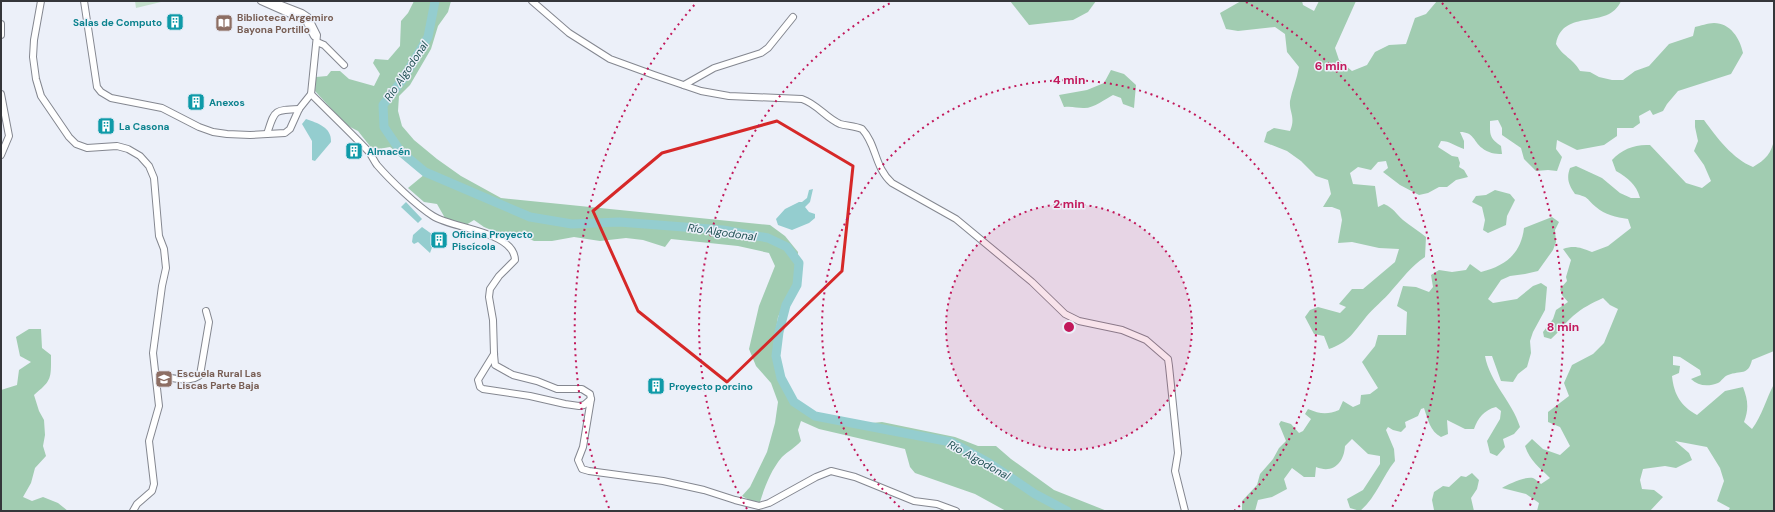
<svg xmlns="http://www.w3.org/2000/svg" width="1775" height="512" font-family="'DM Sans',sans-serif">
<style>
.green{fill:#c5e0ce}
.forest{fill:#a1ccb1}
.water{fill:#94cdcf}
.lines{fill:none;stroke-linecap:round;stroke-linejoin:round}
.river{stroke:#94cdcf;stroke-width:9}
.minor-casing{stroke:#848790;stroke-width:8}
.minor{stroke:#fff;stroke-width:6}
.marked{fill:none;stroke:#d62828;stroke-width:3;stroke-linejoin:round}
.ring{fill:none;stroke:#c2185b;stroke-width:2;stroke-dasharray:2 4}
.labels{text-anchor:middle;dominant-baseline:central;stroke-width:3;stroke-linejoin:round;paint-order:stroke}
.education-label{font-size:10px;font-weight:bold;fill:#785e54;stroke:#ecf0f9;text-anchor:start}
.culture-label{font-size:10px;font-weight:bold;fill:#0d838f;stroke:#ecf0f9;text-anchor:start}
.water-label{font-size:11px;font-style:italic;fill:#205154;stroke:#ecf0f9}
.centre{fill:#c2185b;stroke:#ecf0f9;stroke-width:2}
.ring-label{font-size:12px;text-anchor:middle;font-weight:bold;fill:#c2185b;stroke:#ecf0f9;stroke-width:3;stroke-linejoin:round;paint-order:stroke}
</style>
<rect width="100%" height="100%" fill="#ecf0f9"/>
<path class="green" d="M135,1h26v1l-25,6z"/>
<g class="forest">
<path d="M414,1h37l-3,11 -10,14 -7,23 -21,36 -11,11 -1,15 4,15 12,14 23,19 24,17 40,22 269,27 15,11 13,16 -1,25 -19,40 -5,31 7,31 13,24 22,15 35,7 32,-3 73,15 23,9h18l15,13 43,31 53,21h-101l-31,-17 -60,-21 -5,-6 -5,-18 -86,-20 -18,-8 -3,9 3,11c-6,7 -13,10 -19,16 -11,13 -17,29 -22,45l-9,-1 -9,-5 8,-9 17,-35 8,-29 3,-21 -7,-19 -15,-17 -7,-17 10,-43 16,-40 -6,-13 -31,-7 -67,-7 -6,8 -22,-7 -17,-2 -26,3 -26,-4 -22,4h-18l-17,-8 -14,2 -19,-8 -10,-7 -8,5 -21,-7 -8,-14 -13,-2 -16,-14 17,-14 -35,-27 -17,3 -15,-19 -12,-6 -31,-34 1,-14 11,-1 4,-5h9l9,8 25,7 6,-12 -7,-11 2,-4 13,1 12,-14 1,-25 7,-8z"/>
<path d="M1010,1h86l-8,11 -15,8 -44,5z"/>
<path d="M1241,1h61l1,4 11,6 5,-10h37l-21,47 4,12 13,11 15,-6 8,-13 14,-7 17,-1 9,-26 11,-4 11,-13h184c-13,30 -58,6 -65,43 7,13 16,13 24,27l10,1 9,5 13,3h11l12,-9 14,-5 20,-22 24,-8 2,-9c5,-1 13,-4 19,-4 16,0 26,15 29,30l-12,21 -53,17 -11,13 -4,7 -10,4 -3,-5 -11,6 1,7 -7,5h-16v8l-13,9 -27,5 -20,-10 -1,9 6,8 -5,14 -9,-1 -12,1 -12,-12 -3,-11 -19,-13v-7l-4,-8 -8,1c0,14 -1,17 11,25l1,8c-7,0 -14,-1 -20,-6 -9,-7 -8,-16 -22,-16l4,9v8c-9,-3 -14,-8 -23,-8l-3,6 14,9 6,1 2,6 -1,4 5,3 4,7 -12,3 -9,7h-8l-11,6 -9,2 -19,-10 -17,-13 5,-4 -2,-7 -8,1 -7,8 -13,-3 -8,6 3,11 22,2 3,21 6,-3c11,5 11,9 19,16 7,6 16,11 23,17l-1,20c-15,10 -22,21 -33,33 -8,10 -19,18 -26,27 -13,16 -17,25 -37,32l-5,-13 -10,-2 -9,-17 5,-7 8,-3 22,6 6,-6 -7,-3 13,-15h11l32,-27 4,-13 -20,-1 -27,-6 -14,1 4,-23 -2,-10 -8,-3h-9l8,-13 -3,-14 -12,-4 -15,-15 -14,-10 -23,-9 3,-10 7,-4 16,3c6,-14 -1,-18 0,-30 2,-11 7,-22 9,-34l-12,-15 -2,-18 -10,-7 -37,4 -12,-2 -6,-16z"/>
<path d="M1111,70l13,4 12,11 -2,23 -11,-4 -2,-6 -8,-3c-8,4 -20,14 -30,13 -6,0 -11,-2 -19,-1l-5,-12 28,-5 17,-7z"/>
<path d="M1695,120h9c13,18 29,39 49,47 12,-7 19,-14 21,-28v212l-22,9c-4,16 -11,10 -24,15 -5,2 -6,6 -10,8 -10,4 -20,3 -27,-4l10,-4 -1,-5 -20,-13 -7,-1v9l7,1 -1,7 -7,3c2,19 9,30 25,39l28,-24 18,-4c5,13 6,22 1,35l8,7c10,-13 14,-30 22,-45v127h-46l2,-3 -13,-7 7,-20 -4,-13 -13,-21 -32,-6 14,12 3,7 -16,8 -11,-2 -22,3 -3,11 2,9 12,1 9,7 -13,14h-113l2,-8 -13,-9 -24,-6c6,-4 24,-12 31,-10 2,1 6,4 8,6l9,-6c-11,-11 -20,-17 -25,-32l7,-7 11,10 17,6 10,-9 -10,-19 -12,-5v-10l21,-16 -5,-13 8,-18 21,-11 11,-11 14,-34 -8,-4 -7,-7c-11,5 -21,10 -30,18 -8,7 -14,16 -22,23l-7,-2 -1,-5 10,-13 3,-9 12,-8 -6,-7 -2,-6 7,-8 -1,-4 5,-17 -8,-11c12,-4 18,-1 29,3l16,-6 23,-18 -3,-9c-12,-2 -23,-4 -32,-12 -10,-8 -6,-10 -21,-13 -6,-9 -9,-15 -5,-26l6,-2 26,12 18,15 11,5h9c-4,-14 -12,-20 -24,-27l-4,-11c10,-11 23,-16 38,-15l36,38 16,5 9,-7 -7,-16 -10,-14 4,-10 -3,-14z"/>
<path d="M1495,190l15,4 5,6 -8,16 -1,9 -18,8 -5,-3 2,-10 -3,-13 -10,-5 4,-6 10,-1z"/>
<path d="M1552,217l7,5 -4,8 1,12 -3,8 -15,21 -13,3 -15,2 -9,4 -13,19 5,4 24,-4 16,-13 8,-3 6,4 -2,23 -12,22 -3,9 1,12 -4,14 -9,7 -5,8 -12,-1 -9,-25h-7c5,27 27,45 35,71l-6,7 -11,5 2,8 -8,9 -7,-3 -3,-12 13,-22 1,-8 -5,-4c-12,3 -18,11 -22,22h-9l-18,-9 1,14 -7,3c-11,-6 -13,-17 -17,-29l-3,1 -3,7 -13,6 1,5 -5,5 -8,-2 -5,-3 -2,3 8,19 1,12c-13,16 -19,37 -35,50l-10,-3 -3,-9 16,-9 17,-26v-8l-12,-2 -16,-15 -7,7c-1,17 -12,28 -29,21l-1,10h-11l-12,-9 -8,11 3,10 -15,8 -14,3 -3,11h-13v-10l15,-16 3,-11 13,-15 6,-11 7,-7 -7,-17 2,-3 10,3 8,9 4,-2 8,-12 -6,-5 3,-5c12,5 19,6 31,1l4,-9 10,6 7,-3 1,-9 9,-1 8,-6 -16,-26 13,-16 3,-11h28l1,-23 -10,-6 6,-20 13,1 13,5 4,-5 -2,-12 8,-5 13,2 14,-2 4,-6 11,8c24,-6 40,-18 43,-44z"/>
<path d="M29,329h12l1,19 9,7c0,24 1,25 -17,40l5,16 5,9 1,15 -2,11 3,10 -11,12 -4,15 -8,14 9,4 11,-4 15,6 10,8h-67v-121l16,-5 2,-15 12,-8 -11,-6 -4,-19z"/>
<path d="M1472,473l7,7 -2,9 -6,9 3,13 -40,-1 -2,-10 2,-8 9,-6 6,1 12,-11 5,1z"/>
</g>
<g class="water">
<path d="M306,119c11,4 26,8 25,23l-16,19 -3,-1v-19l-10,-17z"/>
<path d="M813,189l-3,13 -5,5 4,5 6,2v4l-6,5 -17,7 -14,-5 -2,-6 9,-10 14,-7h3l5,-4 2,-8z"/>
<path d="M406,202l16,17 -4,4 -17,-16z"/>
<path d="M422,227l14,10 -6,16 -12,-11 -4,2 -2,-2 1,-7z"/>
</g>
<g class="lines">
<path class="river" d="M435,1l-7,36 -25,42 -20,26 1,22 17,25 24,20 105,45 42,7 47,-2 104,8 45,8 19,9 12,16 -2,22 -11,20 -7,27 -3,24 5,22 13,24 21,14 136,26 38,21 46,31 32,17"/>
<defs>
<g id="minor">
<path d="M41,1l-7,39 -1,17 3,22 5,17 28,41 7,7 11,4 30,-2 11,3 12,7 9,10 5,12 5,58 5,13 2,19 -4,18 -9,67 6,53 -10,35 5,43 -2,7 -15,13 -4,7"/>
<path d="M84,1l13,86 4,5 10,6 51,10 37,19 14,5 14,2 23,1 35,-2 5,-4 9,-20 12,-15 6,-59 -9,-18 -6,-4 -31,-12"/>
<path d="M261,1l45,20 8,15"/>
<path d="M532,1l37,32 41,26 44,16 47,16 28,5 73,3c15,5 24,19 38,25 7,2 15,2 22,5 15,16 12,38 30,54l64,36 76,63 33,32 14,7 43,9 24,10 22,19 1,7 9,87 -3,18 10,40"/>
<path d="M1,24v11"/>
<path d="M317,42l7,3 20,20"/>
<path d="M684,85l30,-17 47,-15 7,-5 25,-31"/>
<path d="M1,94l8,42 -8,19"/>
<path d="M311,94c19,19 39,38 58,58 3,4 5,9 8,13 13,15 40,41 56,51 20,13 81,15 82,44l-16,16 -9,13 -1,8 4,23 1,34 1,11 18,10 24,6 20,8h25l8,5 1,5 -8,48 -5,13 4,9 7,2 74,10 41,9 31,10 24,6 10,-3 47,-26 15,-6 24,6 59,24 23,3 19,7"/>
<path d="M267,134c8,-24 6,-24 32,-25"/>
<path d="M494,354l-16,26 2,7 3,2 47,7 35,8 14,2 5,-1 7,-6"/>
<path d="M156,375c12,2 35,9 44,0l9,-53 -3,-11"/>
</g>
</defs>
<use href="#minor" class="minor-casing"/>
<use href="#minor" class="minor"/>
</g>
<path class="marked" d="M777,121l76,45 -11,105 -115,111 -89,-71 -45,-100 69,-58z"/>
<circle cx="1069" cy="327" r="123" fill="#c2185b" fill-opacity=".12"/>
<g class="ring">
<circle cx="1069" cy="327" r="123"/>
<path d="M904 511A247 247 0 1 1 1234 511"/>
<path d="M747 509A370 370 0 0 1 892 2M1246 2A370 370 0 0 1 1391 509"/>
<path d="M609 508A494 494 0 0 1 696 3M1442 3A494 494 0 0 1 1529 508"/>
</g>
<defs>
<symbol id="building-square" viewBox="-11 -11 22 22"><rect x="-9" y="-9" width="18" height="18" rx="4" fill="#0f9aa8" stroke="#ecf0f9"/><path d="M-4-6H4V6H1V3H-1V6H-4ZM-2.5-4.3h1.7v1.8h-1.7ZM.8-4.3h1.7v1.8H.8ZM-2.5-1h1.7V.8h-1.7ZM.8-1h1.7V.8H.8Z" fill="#fff"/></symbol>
<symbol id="library-square" viewBox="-11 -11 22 22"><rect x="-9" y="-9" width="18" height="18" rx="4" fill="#8d6e63" stroke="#ecf0f9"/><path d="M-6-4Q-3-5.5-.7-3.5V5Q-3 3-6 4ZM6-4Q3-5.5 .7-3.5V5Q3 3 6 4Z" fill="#fff"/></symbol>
<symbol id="school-square" viewBox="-11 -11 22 22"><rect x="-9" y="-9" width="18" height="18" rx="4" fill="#8d6e63" stroke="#ecf0f9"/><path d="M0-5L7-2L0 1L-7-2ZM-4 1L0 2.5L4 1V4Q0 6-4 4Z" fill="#fff"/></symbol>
</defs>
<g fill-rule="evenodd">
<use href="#building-square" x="165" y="12" width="20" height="20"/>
<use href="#library-square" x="214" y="13" width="20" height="20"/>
<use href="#building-square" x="186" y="92" width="20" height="20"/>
<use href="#building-square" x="96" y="116" width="20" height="20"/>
<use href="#building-square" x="344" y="141" width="20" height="20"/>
<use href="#building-square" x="429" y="230" width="20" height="20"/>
<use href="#school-square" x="154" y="369" width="20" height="20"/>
<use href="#building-square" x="646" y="376" width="20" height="20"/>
</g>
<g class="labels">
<g class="education-label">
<text x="237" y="17">Biblioteca Argemiro<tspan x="237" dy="12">Bayona Portillo</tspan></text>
<text x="177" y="373">Escuela Rural Las<tspan x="177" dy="12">Liscas Parte Baja</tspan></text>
</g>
<g class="culture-label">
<text x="162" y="22" text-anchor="end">Salas de Computo</text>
<text x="209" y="102">Anexos</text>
<text x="119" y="126">La Casona</text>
<text x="367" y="151">Almacén</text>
<text x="452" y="234">Oficina Proyecto<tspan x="452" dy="12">Piscícola</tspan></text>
<text x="669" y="386">Proyecto porcino</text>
</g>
<g class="water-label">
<text transform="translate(406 71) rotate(-56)">Río Algodonal</text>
<text transform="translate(722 232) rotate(8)">Río Algodonal</text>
<text transform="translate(979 460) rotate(29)">Río Algodonal</text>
</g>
</g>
<circle cx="1069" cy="327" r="6" class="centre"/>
<g class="ring-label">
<text x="1331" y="70">6 min</text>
<text x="1069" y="84">4 min</text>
<text x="1069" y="208">2 min</text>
<text x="1563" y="331">8 min</text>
</g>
<rect width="1775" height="512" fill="none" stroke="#35363a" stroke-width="4"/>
</svg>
